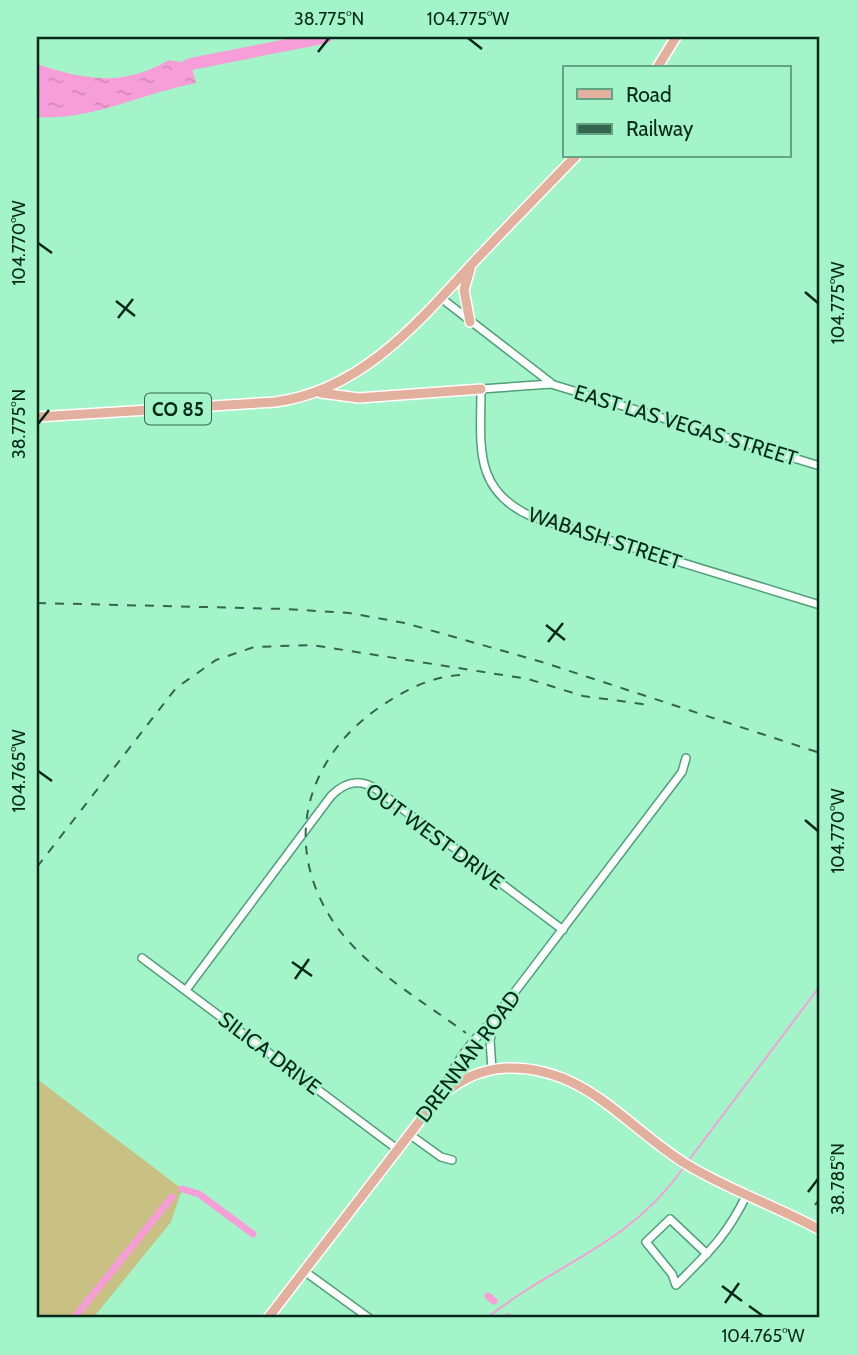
<svg xmlns="http://www.w3.org/2000/svg" width="857" height="1355" font-family="Cabin,sans-serif">
<style>
.grass{fill:#c9c083}
.water{fill:url(#water-ripples)}
.lines{fill:none;stroke-linecap:round;stroke-linejoin:round}
.stream{stroke:#f79ed8;stroke-width:2}
.canal{stroke:#f79ed8;stroke-width:7}
.river{stroke:#f79ed8;stroke-width:12}
.minor-casing{stroke:#4f9f78;stroke-width:10}
.major-casing{stroke:#fff;stroke-width:12}
.minor{stroke:#fff;stroke-width:7}
.major{stroke:#e3b09e;stroke-width:9}
.rail{stroke:#34654e;stroke-width:2;stroke-dasharray:9 9;stroke-linecap:butt}
.ticks{fill:none;stroke:#06291a;stroke-width:2.5}
.labels{text-anchor:middle;dominant-baseline:central;stroke-width:5;stroke-linejoin:round;paint-order:stroke}
.shield{fill:#a3f4c9;stroke:#35664e;stroke-width:2}
.shield-label{font-size:19px;font-weight:bold;fill:#06291a}
.street-label{font-size:21px;fill:#06291a;stroke:#a3f4c9}
.neatline{fill:none;stroke:#06291a;stroke-width:2.5}
.ticks-label{font-size:18px;text-anchor:middle;fill:#06291a}
</style>
<defs>
<pattern id="water-ripples" width="26" height="14" patternUnits="userSpaceOnUse" patternTransform="scale(1.75)"><rect width="26" height="14" fill="#f79ed8"/><path d="M2 4q2-2 4 0t4 0M15 11q2-2 4 0t4 0" fill="none" stroke="#d288b9"/></pattern>
</defs>
<rect width="100%" height="100%" fill="#a3f4c9"/>
<path class="grass" d="M37,1079l145,110 -11,33 -78,96h-56z"/>
<path class="water" d="M169,60l22,4 5,19c-53,10 -105,38 -159,34v-53c47,16 86,23 132,-4z"/>
<g class="lines">
<g class="stream">
<path d="M689,1160l131,-174"/>
<path d="M487,1318c70,-56 142,-72 197,-151"/>
</g>
<g class="canal">
<path d="M182,1189l17,5 54,40"/>
<path d="M488,1296l6,5"/>
<path d="M508,1317l1,1"/>
<path d="M74,1318l98,-121"/>
</g>
<path class="river" d="M178,70l13,-6 136,-27"/>
<defs>
<g id="minor">
<path d="M441,298l110,85"/>
<path d="M820,466l-269,-82 -70,5c0,56 -9,102 52,128l287,88"/>
<path d="M142,958l255,191"/>
<path d="M186,990l145,-194c14,-14 28,-18 45,-7l187,141"/>
<path d="M492,1069l-2,-29 5,-21"/>
<path d="M443,1094c9,-30 30,-54 52,-76l187,-246 4,-14"/>
<path d="M409,1134l32,23 11,3"/>
<path d="M707,1254l-37,-35 -24,23 26,32 4,11c32,-32 51,-49 71,-91"/>
<path d="M304,1271l65,47"/>
</g>
<g id="major">
<path d="M657,68l19,-31"/>
<path d="M470,322l-6,-32 6,-21"/>
<path d="M321,393l38,5 122,-9"/>
<path d="M37,417l238,-15c85,-11 142,-78 197,-138 34,-36 69,-72 104,-108"/>
<path d="M268,1318l164,-213c20,-21 45,-36 75,-37 78,-2 118,58 179,96 42,26 91,42 134,66"/>
</g>
</defs>
<use href="#minor" class="minor-casing"/>
<use href="#major" class="major-casing"/>
<use href="#minor" class="minor"/>
<use href="#major" class="major"/>
<g class="rail">
<path d="M37,603l249,6 63,4 56,10 137,39 278,91"/>
<path d="M460,675c-31,2 -57,16 -83,34 -69,49 -94,130 -48,206 30,50 91,84 137,118"/>
<path d="M37,867l139,-179 40,-28 38,-13 58,-2 216,34 55,17 67,9"/>
<path d="M815,1205l5,-6"/>
</g>
</g>
<path class="ticks" d="M468,38l14,11M318,52l11,-14M38,243l14,10M805,292l13,11M116,301l19,15M118,318l15,-19M38,424l11,-14M546,625l19,15M548,642l15,-19M38,771l14,10M805,820l13,11M292,962l20,14M295,979l14,-20M808,1192l10,-13M722,1286l20,15M725,1303l14,-20M749,1306l14,10"/>
<g class="labels">
<rect class="shield" x="145" y="393.5" width="66" height="31" rx="5"/>
<g class="shield-label">
<text x="178" y="409">CO 85</text>
</g>
<g class="street-label">
<text transform="translate(686 425) rotate(17)">EAST LAS VEGAS STREET</text>
<text transform="translate(605 538) rotate(18)">WABASH STREET</text>
<text transform="translate(435 836) rotate(36)">OUT WEST DRIVE</text>
<text transform="translate(270 1053) rotate(37)">SILICA DRIVE</text>
<text transform="translate(468 1056) rotate(-53)">DRENNAN ROAD</text>
</g>
</g>
<rect width="857" height="1355" fill="none" stroke="#a3f4c9" stroke-width="77"/>
<rect x="563" y="66" width="228" height="91" fill="#a3f4c9" stroke="#64a383" stroke-width="2"/>
<rect x="577" y="89" width="35" height="10" fill="#e3b09e" stroke="#64a383" stroke-width="2"/>
<text x="626" y="102" font-size="21" fill="#06291a">Road</text>
<rect x="577" y="124" width="35" height="10" fill="#34654e" stroke="#64a383" stroke-width="2"/>
<text x="626" y="136" font-size="21" fill="#06291a">Railway</text>
<rect x="38" y="38" width="780" height="1278" class="neatline"/>
<g class="ticks-label">
<text x="329" y="25">38.775°N</text>
<text x="468" y="25">104.775°W</text>
<text transform="translate(19 243) rotate(-90)" y="6">104.770°W</text>
<text transform="translate(838 303) rotate(-90)" y="6">104.775°W</text>
<text transform="translate(19 424) rotate(-90)" y="6">38.775°N</text>
<text transform="translate(19 771) rotate(-90)" y="6">104.765°W</text>
<text transform="translate(838 831) rotate(-90)" y="6">104.770°W</text>
<text transform="translate(838 1179) rotate(-90)" y="6">38.785°N</text>
<text x="763" y="1342">104.765°W</text>
</g>
</svg>
